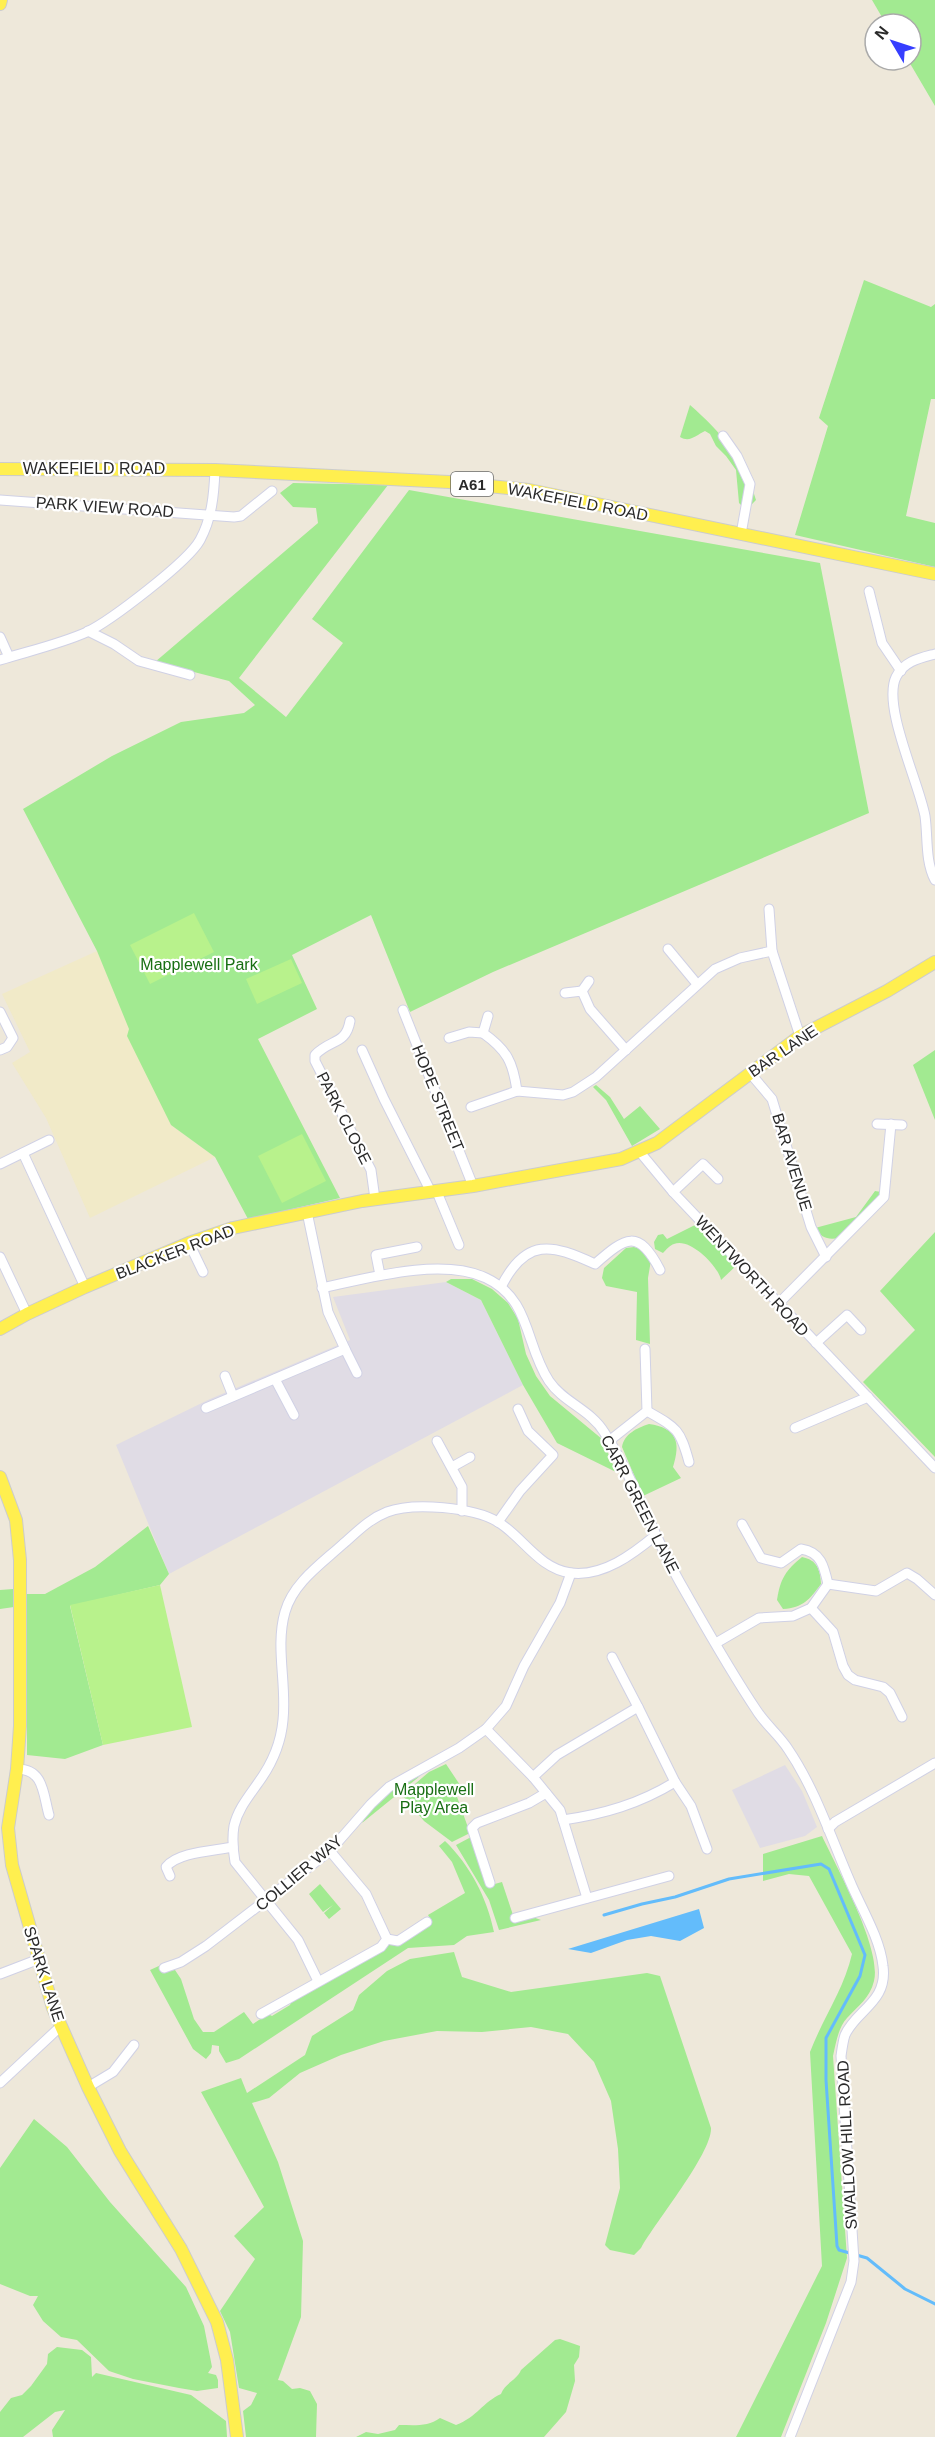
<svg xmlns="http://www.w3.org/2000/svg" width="935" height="2437" font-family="Arial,sans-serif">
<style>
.industrial{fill:#e0dce5}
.education{fill:#f1eac8}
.green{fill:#a2ea91}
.pitch{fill:#b8f28c}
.water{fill:#63bcfb}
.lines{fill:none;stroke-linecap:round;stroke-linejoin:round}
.stream{stroke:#63bcfb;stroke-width:3}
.minor-casing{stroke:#d0d1e5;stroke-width:11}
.major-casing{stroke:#ccc;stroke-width:14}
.minor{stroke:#fff;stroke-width:9}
.major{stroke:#ffef4f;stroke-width:12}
.labels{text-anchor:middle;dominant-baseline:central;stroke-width:4.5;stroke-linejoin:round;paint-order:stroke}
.shield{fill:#fff;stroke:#6a6a6a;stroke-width:1.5}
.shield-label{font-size:15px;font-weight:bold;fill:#2a2a2a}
.street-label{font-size:16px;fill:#2a2a2a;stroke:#fff}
.park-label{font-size:16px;fill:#186f13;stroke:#fff}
</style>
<rect width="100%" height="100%" fill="#eee8da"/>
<g class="industrial">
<path d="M446,1282l35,18 42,85 -354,189 -53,-129 94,-46 140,-59 -17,-43z"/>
<path d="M785,1765l17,26 15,36 -12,9 -45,12 -28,-58z"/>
</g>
<path class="education" d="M97,951l74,174 44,32 -125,61 -44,-100 -34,-55 18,-11 -28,-58z"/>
<g class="green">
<path d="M872,0h63v106l-27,-46h3v-36h-25z"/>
<path d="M864,280l67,27 4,-3v95h-4l-25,117 29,7v44l-140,-32 33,-109 -9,-8z"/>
<path d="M690,405c31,27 54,54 66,95l-6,6 -7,1 -4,-4 -3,-33 -10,-14 -10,-10 -6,-12 -5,-3c-9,4 -15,12 -25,6z"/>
<path d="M293,483l95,2 -149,193 47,39 57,-74 -31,-24 97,-129 411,73 49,250 -376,159 -83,40 -39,-97 -79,40 25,54 -59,30 82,159 -92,21 -33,-62 -44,-32 -44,-89 2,-7 -32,-78 -74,-142 89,-53 69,-34 63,-9 11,-8 -26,-24 -74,-19 163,-139 -2,-15 -23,-1 -13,-14z"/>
<path d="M935,1050v70l-22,-55z"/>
<path d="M596,1085l14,12 14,22 16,-13 20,23 -28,17 -26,-46 -13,-13z"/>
<path d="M875,1191l6,1 -2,4 -40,42c-11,2 -18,0 -24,-10l41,-11z"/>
<path d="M695,1225l43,39 -17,16c-2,-13 -31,-43 -47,-36 -4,1 -8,6 -11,9l-8,-4 -1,-7 4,-7 5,-1 4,5z"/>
<path d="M935,1232v225l-72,-75 52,-52 -35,-39z"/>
<path d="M634,1247l10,3 7,10 -3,18 2,66 -14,-4 1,-48 -31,-6 -4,-8 2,-10 22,-20z"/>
<path d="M451,1279h21l20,10 16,14 10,16 8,35 10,22 14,20 52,43 14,33 -59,-29 -34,-58 -42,-85 -35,-18z"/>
<path d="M649,1424c28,4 32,18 24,43l8,11 -38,18 -21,-49c2,-13 15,-19 27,-23z"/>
<path d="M148,1526l21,48 -9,11 -90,21 33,139 -38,14 -38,-4v-161h18l50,-27z"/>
<path d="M802,1557c15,3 18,12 19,27 -11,15 -18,24 -38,25l-6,-9c3,-21 9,-30 25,-43z"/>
<path d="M13,1589l1,18 -14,2v-19z"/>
<path d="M446,1764l18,27 -8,3 14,39 -18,9 -28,-21 -22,-26 27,-23z"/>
<path d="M420,1776l-58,47c12,-21 35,-39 58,-47z"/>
<path d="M473,1836l18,49 11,-3 12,36 13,-3 14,5 -42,10 -10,-30 -33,-55z"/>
<path d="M822,1836c15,32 60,113 52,145 -4,17 -16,25 -27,37 -9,10 -11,25 -14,38l14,202 -21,65 -45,114h-45l86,-171 -12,-214c13,-34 34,-63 42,-98l-43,-78 -20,-2 -26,7v-27z"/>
<path d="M445,1841c25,24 42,57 49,91l-27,4 -13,9 -46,3 -169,111 -13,4 -7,-12v-5l-7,-1 -1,8 -5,6 -13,-10 -43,-79 11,-5 5,6 9,-1 6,9 13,40 9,13h11l30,-20 9,12 15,-10 4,2 18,-11 2,-5 94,-55 13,-2 33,-21 -4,-7 37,-22 -13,-31 -13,-16z"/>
<path d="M320,1884l21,25 -12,10 -5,-6 9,-8 -10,7 -14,-18z"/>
<path d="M454,1952l8,25 49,15 136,-19 13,3 51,152c1,25 -55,93 -70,120l-7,7 -24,-5 -5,-5 15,-57 -2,-39 -7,-48 -17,-39 -26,-28 -37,-7 -49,5 -45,-1 -53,10 -43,14 -41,18 -31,25 -17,5 26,59 25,79 -2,76 -23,63 5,1 9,8 8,-1 10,3 7,13 -1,33h-70l-3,-26 8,-6 6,-12 -18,-5 -9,-56 -10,-21 35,-52 -21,-23 30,-29 -63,-115 40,-14 6,15 58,-38 7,-19 41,-26 6,-15 28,-24 23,-12z"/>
<path d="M34,2119l33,28 43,55 76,85 18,39 8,41 -4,6 8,2 2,5v8l-21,3 -18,-3 -46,-9 -24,-8 -32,-31 -16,-3 -18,-16 -10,-16 5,-9h-8l-30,-12v-116z"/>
<path d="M560,2339l20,7 -1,11 -5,8 1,16 -9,31 -22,25h-188l10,-5 12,2 17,-4 4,-5c15,0 29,2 41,-7l16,7c21,-8 27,-23 45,-31 4,-11 16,-14 20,-24l34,-30z"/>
<path d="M57,2347l25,3 9,7 1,20 4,-4 95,22 35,26 1,16h-174l-1,-7 13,-20 -10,2 -32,25h-23v-25l11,-14 11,-3 9,-9 16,-22 1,-10z"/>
</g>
<g class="pitch">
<path d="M194,913l20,39 -64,32 -20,-39z"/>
<path d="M291,959l11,24 -45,21 -11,-25z"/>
<path d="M302,1134l24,47 -44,22 -24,-47z"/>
<path d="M160,1585l32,142 -89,18 -33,-140z"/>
</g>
<path class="water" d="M699,1909l5,19 -24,13 -29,-5 -24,4 -36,13 -23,-4z"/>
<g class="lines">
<path class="stream" d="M604,1915l38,-11 33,-7 54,-18 92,-15 8,5 36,86 -5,21 -34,62v42l11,166 2,4 28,8 38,31 30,15"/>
<defs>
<g id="minor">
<path d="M723,436l14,20 13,28 -9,50"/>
<path d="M0,500l234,17 7,-1 31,-25"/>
<path d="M869,591l13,52 19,28"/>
<path d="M88,631l26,13 25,17 51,14"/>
<path d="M0,637l9,20"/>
<path d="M935,654c-15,4 -31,7 -39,23 -14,29 23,106 29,139 3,21 0,45 10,64"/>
<path d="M0,660c29,-9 60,-16 87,-28 23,-11 101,-70 113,-92 12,-22 14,-46 15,-70"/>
<path d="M769,909l3,42 28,85"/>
<path d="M668,949l29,35"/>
<path d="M582,991l7,-10"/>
<path d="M565,993l17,-2 8,18 36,41"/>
<path d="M403,1010l70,176"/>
<path d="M0,1012l13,26 -6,9 -7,3"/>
<path d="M488,1016l-5,17c24,17 30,29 34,58"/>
<path d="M350,1021c-4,24 -20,18 -35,34v6l56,109 4,29"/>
<path d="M449,1038l20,-6 14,1"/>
<path d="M362,1050l22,49 47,93"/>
<path d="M750,1073l22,26 39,128 15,30"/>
<path d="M471,1107l46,-16 46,4 10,-3 23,-15 119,-108 25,-11 32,-7"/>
<path d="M877,1124l25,1"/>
<path d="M639,1151l34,41 262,276"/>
<path d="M23,1153l62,134"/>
<path d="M0,1164l49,-24"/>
<path d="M437,1192l22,53"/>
<path d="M673,1192l30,-28 15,15"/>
<path d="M189,1243l14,29"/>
<path d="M0,1257l27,57"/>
<path d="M380,1275l-4,-20 41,-8"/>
<path d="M501,1287c25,-50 51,-43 94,-23 31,-27 43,-36 65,6"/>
<path d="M322,1288c46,-10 120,-31 164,-10 45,21 39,67 63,103 14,21 42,29 55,51 31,48 49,104 78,154 24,42 48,85 75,125 9,14 22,24 31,38 28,41 44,92 64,137 11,25 28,53 31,80 5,36 -27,44 -38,69 -2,6 -3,14 -4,21l13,205 -3,21 -61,155"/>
<path d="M779,1303l105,-106 7,-73"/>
<path d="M816,1343l31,-28 14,15"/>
<path d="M345,1349l12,24"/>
<path d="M225,1376l8,20"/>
<path d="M275,1379l19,36"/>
<path d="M206,1408l139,-59 -17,-37 -21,-100"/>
<path d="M647,1411c30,17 33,18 42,51"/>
<path d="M795,1428l73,-31"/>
<path d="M437,1441l25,46v24"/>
<path d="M609,1441l38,-30 -2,-62"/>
<path d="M452,1467l18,-10"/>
<path d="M498,1522l22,-31 33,-36 -25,-24 -10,-22"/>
<path d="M828,1584l48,7 31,-18 10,6 18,16"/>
<path d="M811,1608l22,24 10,34 5,9 7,5 28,7 7,6 12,24"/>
<path d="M716,1643l43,-25 34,-2 18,-8 17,-24c-4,-18 -7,-32 -27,-35l-20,14 -20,-5 -19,-34"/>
<path d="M612,1657l26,50"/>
<path d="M486,1729l47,48 27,33 27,88"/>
<path d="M17,1769c27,0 26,25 32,46"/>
<path d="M533,1777l24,-22 81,-48 37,75c-36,22 -71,32 -112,38"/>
<path d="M675,1782l16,24 16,43"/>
<path d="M828,1829l7,-7 100,-59"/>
<path d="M170,1876l-4,-9c12,-15 47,-16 67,-20"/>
<path d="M490,1883l-18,-55 5,-5 52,-20 17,-10"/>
<path d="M515,1918l154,-42"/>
<path d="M387,1939l11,2 29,-19"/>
<path d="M164,1968l17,-6 25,-16 124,-95 41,-47 18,-17 70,-39 27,-19 20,-23 18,-40 36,-63 11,-30"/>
<path d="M0,1974l34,-13 4,-3"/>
<path d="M318,1981l-20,-41 -63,-78c-2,-12 -3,-24 -1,-36 4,-17 15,-30 24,-43 14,-19 23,-40 25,-63 4,-36 -8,-73 2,-108 8,-29 36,-48 58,-68 14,-12 26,-25 44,-32 26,-10 86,-5 111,10 25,15 41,47 73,51 32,4 62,-19 85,-38"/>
<path d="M261,2014l120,-67 6,-8 -21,-45 -36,-43"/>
<path d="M0,2083l61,-57"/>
<path d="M88,2087l25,-15 21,-27"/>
</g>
<g id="major">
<path d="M0,4l1,-4"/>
<path d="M0,469l215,1 234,12 80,8 406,84"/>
<path d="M0,1329l27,-15 58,-27 104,-44 44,-15 129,-27 111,-15 148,-27 36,-16 143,-107 87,-45 48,-29"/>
<path d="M0,1477l16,43 4,40v166l-3,43 -9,59 4,37 41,143 35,79 32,64 61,98 36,73 10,38 10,77"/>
</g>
</defs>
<use href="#minor" class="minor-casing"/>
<use href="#major" class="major-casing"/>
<use href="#minor" class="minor"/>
<use href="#major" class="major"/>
</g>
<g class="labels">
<rect class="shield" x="451" y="472" width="42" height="24" rx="4.5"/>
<g class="shield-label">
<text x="472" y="484">A61</text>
</g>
<g class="street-label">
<text x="94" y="468">WAKEFIELD ROAD</text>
<text transform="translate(578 502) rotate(11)">WAKEFIELD ROAD</text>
<text transform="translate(105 507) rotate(4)">PARK VIEW ROAD</text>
<text transform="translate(783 1051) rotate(-34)">BAR LANE</text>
<text transform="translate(438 1098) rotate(68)">HOPE STREET</text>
<text transform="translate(344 1118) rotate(63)">PARK CLOSE</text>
<text transform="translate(792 1162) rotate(73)">BAR AVENUE</text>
<text transform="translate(175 1252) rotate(-21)">BLACKER ROAD</text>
<text transform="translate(752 1276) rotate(47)">WENTWORTH ROAD</text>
<text transform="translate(640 1504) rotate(63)">CARR GREEN LANE</text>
<text transform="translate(299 1873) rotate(-40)">COLLIER WAY</text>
<text transform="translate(44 1974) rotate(72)">SPARK LANE</text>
<text transform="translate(847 2145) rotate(-93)">SWALLOW HILL ROAD</text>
</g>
<g class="park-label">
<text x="199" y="964">Mapplewell Park</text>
<text x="434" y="1789">Mapplewell<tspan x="434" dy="18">Play Area</tspan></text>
</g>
</g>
<g transform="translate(893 42) rotate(309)"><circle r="28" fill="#ffffff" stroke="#aaaaaa" stroke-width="1.5"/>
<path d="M0-4.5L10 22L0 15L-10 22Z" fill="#363eff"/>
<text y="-9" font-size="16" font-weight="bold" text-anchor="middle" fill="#2a2a2a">N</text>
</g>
</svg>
